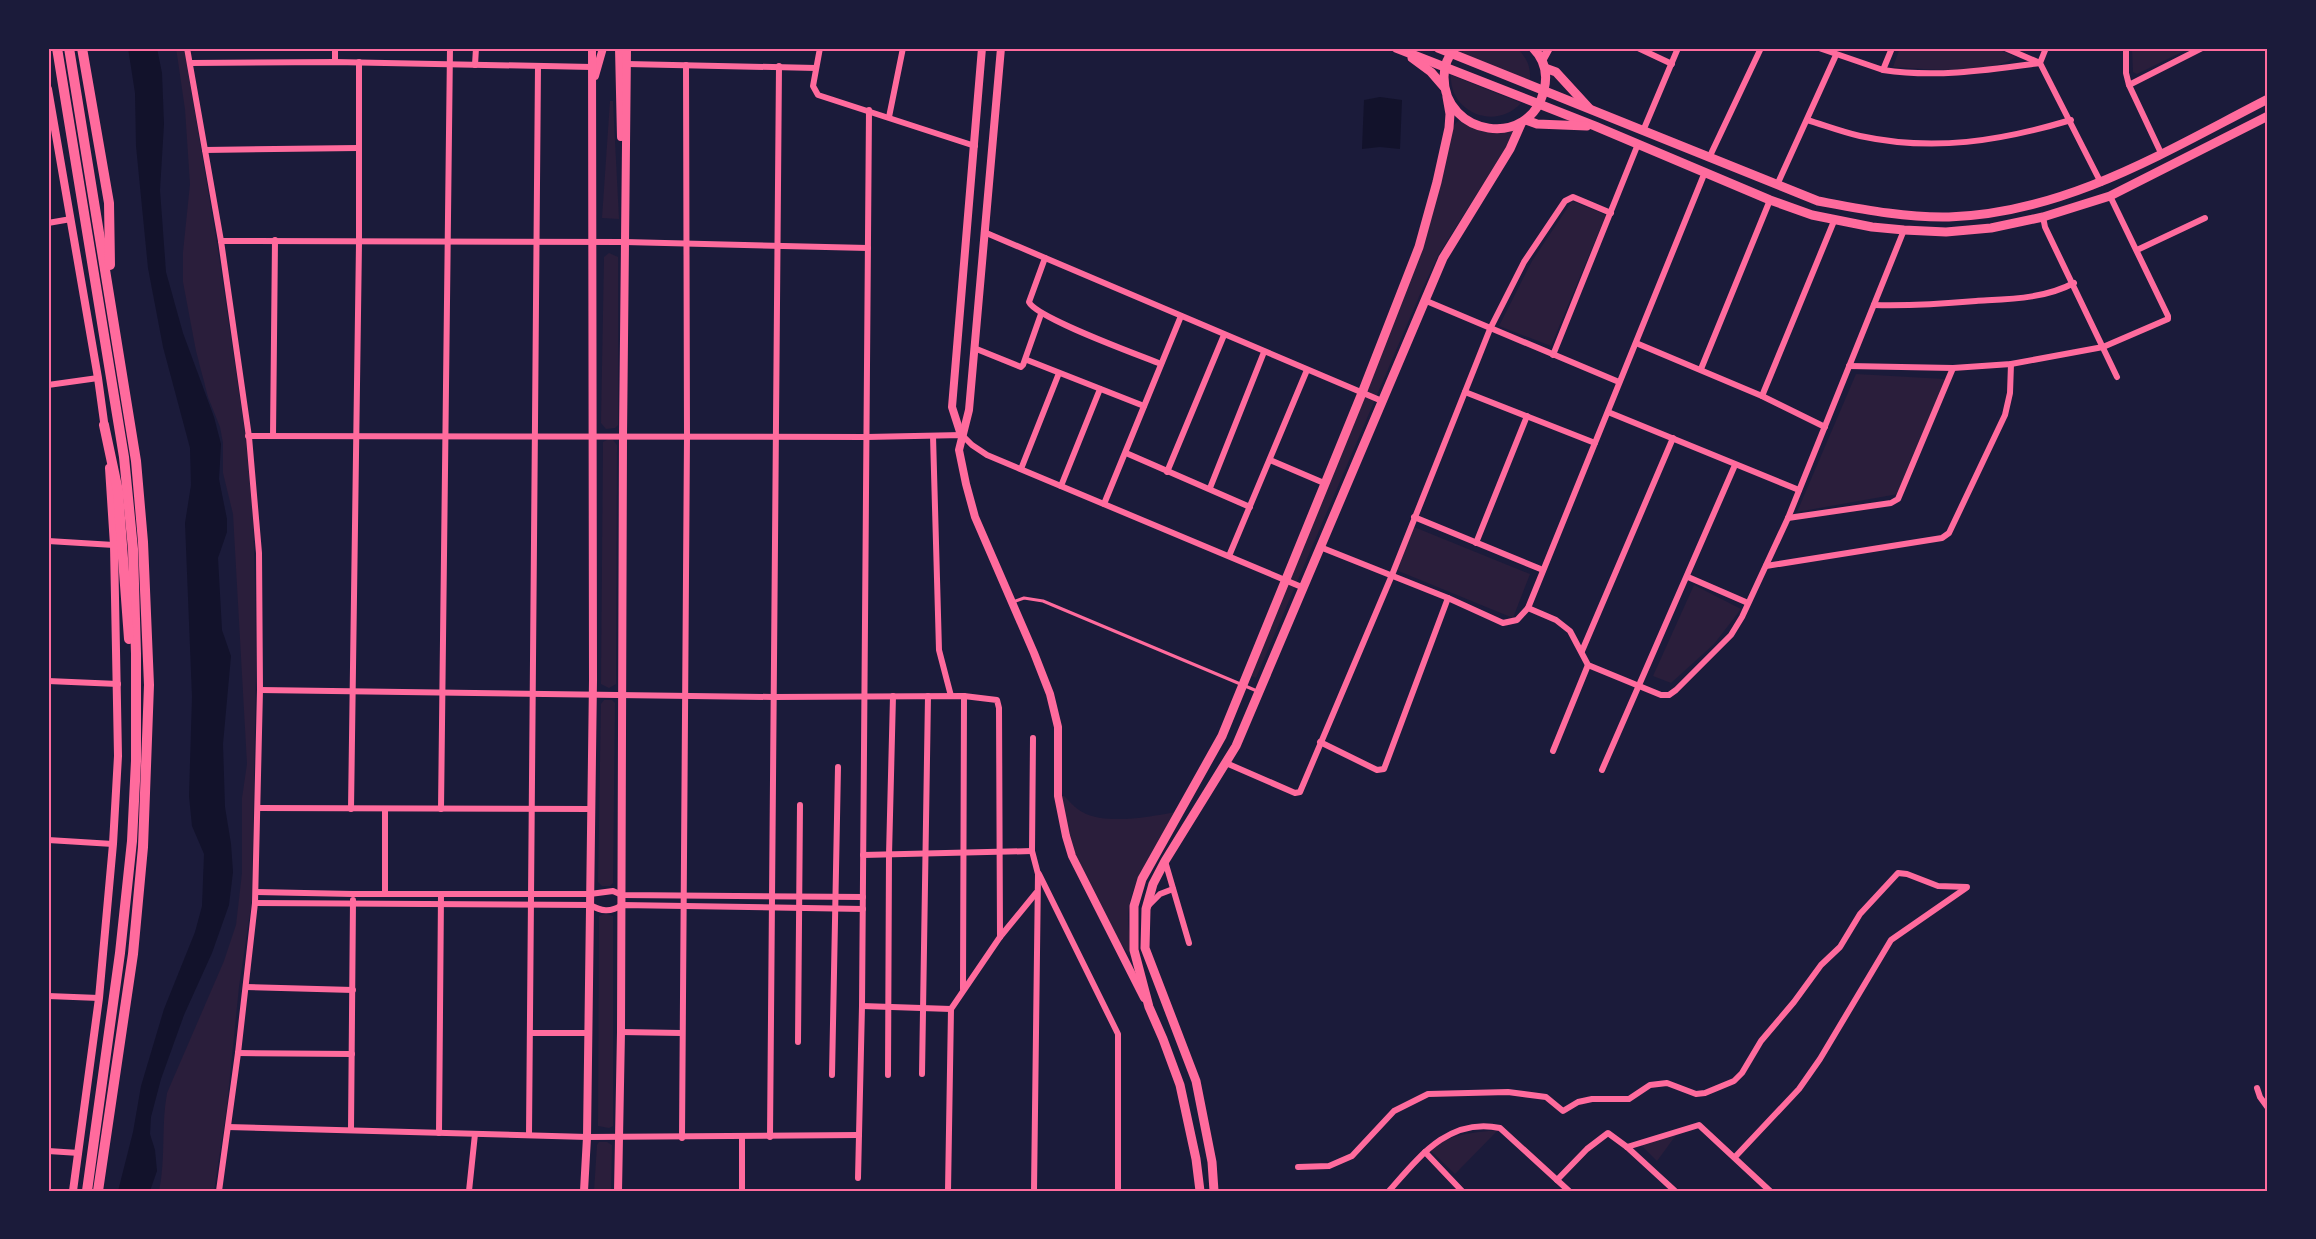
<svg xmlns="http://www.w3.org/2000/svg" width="2316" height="1239" font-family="Figtree,sans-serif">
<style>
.green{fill:#2a1e3b}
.water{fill:#12122b}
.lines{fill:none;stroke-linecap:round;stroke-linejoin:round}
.service{stroke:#ff6b9d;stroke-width:3}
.minor{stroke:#ff6b9d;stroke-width:6}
.secondary{stroke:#ff6b9d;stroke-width:8}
.primary{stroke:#ff6b9d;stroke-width:9}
.motorway{stroke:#ff6b9d;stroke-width:10}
.neatline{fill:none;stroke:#ff6b9d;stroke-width:2}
</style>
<rect width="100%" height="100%" fill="#1b1b3a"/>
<g class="green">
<path d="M176,48h8l33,196 28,189 8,82 2,70 1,83 -4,232 -13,87 -12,119 -13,85h-55c7,-33 2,-66 8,-98l57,-132 12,-36 6,-52v-75l5,-34 -14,-250 -10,-41v-30l-3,-16 -12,-30 -12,-46 -13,-69v-30l7,-68 -5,-75z"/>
<path d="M1466,48h51c10,10 14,19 13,33l-68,-28z"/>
<path d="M1900,48h95l21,9c-28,19 -90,12 -123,10z"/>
<path d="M2132,48h58l-53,26 -4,-2z"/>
<path d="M1451,75l70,28c-25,28 -72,10 -70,-28z"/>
<path d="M610,101h3l6,118 -17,-1z"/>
<path d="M1459,120l24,11h31l-4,10 -71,113 -18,38 -165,386 -5,-2 141,-350 61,-200z"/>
<path d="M1572,201l34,14 -55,131 -52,-20 33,-65z"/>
<path d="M609,253l9,4v168l-3,3 -9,1 -5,-6 3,-166z"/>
<path d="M1856,374l89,5 -47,115 -101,18z"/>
<path d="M609,439l4,1 4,5 -1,239 -7,4 -8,-4 2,-242z"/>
<path d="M1414,527l116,47 -17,44 -117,-48z"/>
<path d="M1694,585l47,24 -27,35 -43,39 -18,-7z"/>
<path d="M604,700h8l3,3 -2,180 -3,3h-8l-4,-4 3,-178z"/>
<path d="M1062,796h2c7,7 13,14 22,18 23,10 65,3 89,-2 -16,30 -48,73 -47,108 0,13 5,24 6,37h-3l-10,-13 -50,-99z"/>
<path d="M606,914l7,2v210l-4,2 -11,-2 1,-210z"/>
<path d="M1498,1130l-43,44 -25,-24c20,-17 43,-17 68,-20z"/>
<path d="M1679,1131l-22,30 -18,-18z"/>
<path d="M599,1142h8l5,3 -1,46h-17l3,-46z"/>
</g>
<g class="water">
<path d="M128,48h29l5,25 2,51 -4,66 6,82 17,61 31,84 7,27 -2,35 8,40v13l-9,26 4,72 9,26 -8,88 2,63 6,37 2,28 -4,33 -17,48 -28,62 -23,64 -10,38 -1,17 5,16 2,21 -7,20h-32l15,-59 8,-46 14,-47 9,-30 31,-77 7,-26 2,-52 -12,-28 -3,-30 3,-99 -7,-174 6,-38 -1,-37 -27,-101 -15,-79 -12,-122 -1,-53z"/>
<path d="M1380,97l22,3 -2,49 -20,-2 -18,2 2,-49z"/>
</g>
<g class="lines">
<path class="service" d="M1013,602l11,-4 19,3 214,90"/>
<g class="minor">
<path d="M187,48l34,193 28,196 10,116 1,137 -5,213 -17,150 -19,138"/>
<path d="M335,48v14"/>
<path d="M820,48l-7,38 5,9 157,51"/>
<path d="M1638,48l34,16"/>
<path d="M1819,48l64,22c53,8 105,0 157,-7"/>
<path d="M2005,48l35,15"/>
<path d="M2046,48l-6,15 61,120"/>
<path d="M2126,48v25l3,12 32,68"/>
<path d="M190,63l145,-1 257,5"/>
<path d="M627,64l189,4"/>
<path d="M475,65l1,-17"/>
<path d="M1883,70l9,-22"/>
<path d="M2129,85l73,-37"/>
<path d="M889,117l14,-69"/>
<path d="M1807,120c17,5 35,12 53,16 74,16 140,5 211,-16"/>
<path d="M1643,131l35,-83"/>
<path d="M205,150l153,-2"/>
<path d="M1709,158l52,-110"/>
<path d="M1777,185l59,-130"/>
<path d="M2043,217l2,10 72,150"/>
<path d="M48,223l23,-4"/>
<path d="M984,232l398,169"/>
<path d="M221,241l404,1 243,6"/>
<path d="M2137,250l68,-32"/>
<path d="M1045,258l-16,44c7,16 110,53 132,62"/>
<path d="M1424,300l195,82"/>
<path d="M1874,305c35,1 67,-1 102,-4 33,-2 68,-2 98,-18"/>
<path d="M1636,343l126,53 63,31"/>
<path d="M974,348l47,19 2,-2 18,-51"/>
<path d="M1553,355l85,-211"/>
<path d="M1027,360l117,46"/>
<path d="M1849,366l104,2 58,-4 92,-17 65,-28v-3l-58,-120"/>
<path d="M1701,369l69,-169"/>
<path d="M48,385l50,-7"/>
<path d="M1465,392l130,51"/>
<path d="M1762,396l72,-175"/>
<path d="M1608,412l191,78"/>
<path d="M248,436l619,1 95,-2 10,10 15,10 317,133"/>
<path d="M273,436l2,-196"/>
<path d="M933,436l6,214 12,46"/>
<path d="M1126,453l124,54"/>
<path d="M1270,460l54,23"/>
<path d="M1021,469l38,-96"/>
<path d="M1167,472l57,-137"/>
<path d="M1061,486l39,-97"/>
<path d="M1210,488l54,-136"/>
<path d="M1104,504l77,-188"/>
<path d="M1414,517l129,53"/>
<path d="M1788,518l103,-15 7,-4 55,-131"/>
<path d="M48,541l66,4"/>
<path d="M1476,543l51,-127"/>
<path d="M1320,547l128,51 55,25 14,-3 11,-12 28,12 14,11 18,34 73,30h8l7,-5 55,-55 11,-18 46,-99 116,-288"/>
<path d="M1229,556l78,-186"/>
<path d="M1766,566l176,-28 7,-5 56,-118 5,-22 1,-29"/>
<path d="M1688,577l60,26"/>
<path d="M1528,608l177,-436"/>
<path d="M1582,651l91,-213"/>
<path d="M48,681l70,3"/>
<path d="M260,690l513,7 191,-1 33,4 2,8 1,229"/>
<path d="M1033,738l-1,113 6,23 -4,317"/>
<path d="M1320,742l57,28 7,-1 64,-171"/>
<path d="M1553,751l35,-86"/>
<path d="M1226,763l69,30 5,-1 92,-217 98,-246 34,-67 41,-61 8,-4 38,16"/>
<path d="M1602,770l133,-305"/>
<path d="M258,808l333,1"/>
<path d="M351,809l8,-566v-181"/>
<path d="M441,809l9,-761"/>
<path d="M48,840l65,4"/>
<path d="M863,855l169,-4"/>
<path d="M1165,861l24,82"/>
<path d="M1039,874l79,160v157"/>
<path d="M256,892l97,2h237l23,-3 9,4 241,2"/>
<path d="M385,894v-85"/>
<path d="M255,903l335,2c11,6 20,8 32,0l241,4"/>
<path d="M1148,906l12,-12 13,-5"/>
<path d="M246,987l107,3"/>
<path d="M963,989l1,-293"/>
<path d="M48,996l51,2"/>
<path d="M862,1006l89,3"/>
<path d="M621,1032l60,1"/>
<path d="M530,1033h58"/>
<path d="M798,1042l2,-237"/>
<path d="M238,1053l114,1"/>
<path d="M922,1074l6,-378"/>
<path d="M832,1075l6,-308"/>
<path d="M888,1075l1,-220 4,-159"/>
<path d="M2257,1088l3,9 8,11"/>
<path d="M228,1127l359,10 272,-2"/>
<path d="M351,1130l2,-230"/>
<path d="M439,1133l2,-239"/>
<path d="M529,1135l9,-1069"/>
<path d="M770,1137l9,-1071"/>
<path d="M682,1138l5,-702 -1,-371"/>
<path d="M1627,1147l72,-22 71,66"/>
<path d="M48,1151l31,2"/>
<path d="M1425,1152l37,39"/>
<path d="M1735,1157l64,-68 21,-30 71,-119 75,-52"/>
<path d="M1298,1167l31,-1 23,-10 42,-45 34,-17 80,-2 38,5 17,14 15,-9 14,-3h37l21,-14 17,-2 29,11 9,-1 29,-12 8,-8 19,-32 33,-39 27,-37 19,-18 20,-33 38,-41 9,1 31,12 29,1"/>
<path d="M858,1178l4,-172 7,-896"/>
<path d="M1557,1180l30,-31 21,-16 19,14 48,44"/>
<path d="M469,1191l6,-57"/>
<path d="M742,1191v-54"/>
<path d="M948,1191l3,-182 49,-72 36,-44"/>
<path d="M1389,1191c30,-34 60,-74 111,-63l69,63"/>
</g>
<g class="secondary">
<path d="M619,48l2,89"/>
<path d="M1001,48l-32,362 -10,40 7,34 9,33 59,136 16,41 8,33v69l8,40 6,20 72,142"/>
<path d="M1543,59l6,-11"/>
<path d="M595,76l8,-28"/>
<path d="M48,89l50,289 7,51"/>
<path d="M961,435l-9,-28 30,-359"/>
<path d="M73,1191l26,-193 14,-154 5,-88 -4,-211 -5,-77"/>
<path d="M584,1191l3,-54 6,-457 -1,-632"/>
<path d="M618,1191l3,-159 2,-596 4,-388"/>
</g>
<g class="primary">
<path d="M1396,48l199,78 175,74 42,15 60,12 32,3 42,2 45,-4 52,-11 67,-21 158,-80"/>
<path d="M1438,48l380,153c43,8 87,17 131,16 118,-4 217,-66 319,-118"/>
<path d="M1455,48c-7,8 -11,18 -11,29 0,59 86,73 100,13 4,-16 1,-30 -11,-42"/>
<path d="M1412,58l19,14 13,15"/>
<path d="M1545,68l11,4 33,36"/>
<path d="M1526,120l11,4 50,2"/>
<path d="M1200,1191l-4,-32 -16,-74 -17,-46 -14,-32 -15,-57v-44l8,-27 80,-143 140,-343 57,-146 18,-65 12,-54 1,-14 -3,-17"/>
<path d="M1214,1191l-2,-29 -16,-81 -51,-133 1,-39 7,-25 12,-23 71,-115 207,-488 67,-109 11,-25"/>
</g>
<g class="motorway">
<path d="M57,48l67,409 9,92 3,105v107l-4,80 -12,112 -33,238"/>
<path d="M69,48l67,413 7,81 6,143 -6,162 -10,107 -35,237"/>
<path d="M82,48l27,155 1,62"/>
<path d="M104,425l14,66 11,148"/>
</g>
</g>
<rect width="2316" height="1239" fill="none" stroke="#1b1b3a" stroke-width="99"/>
<rect x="50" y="50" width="2216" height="1140" class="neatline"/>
</svg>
